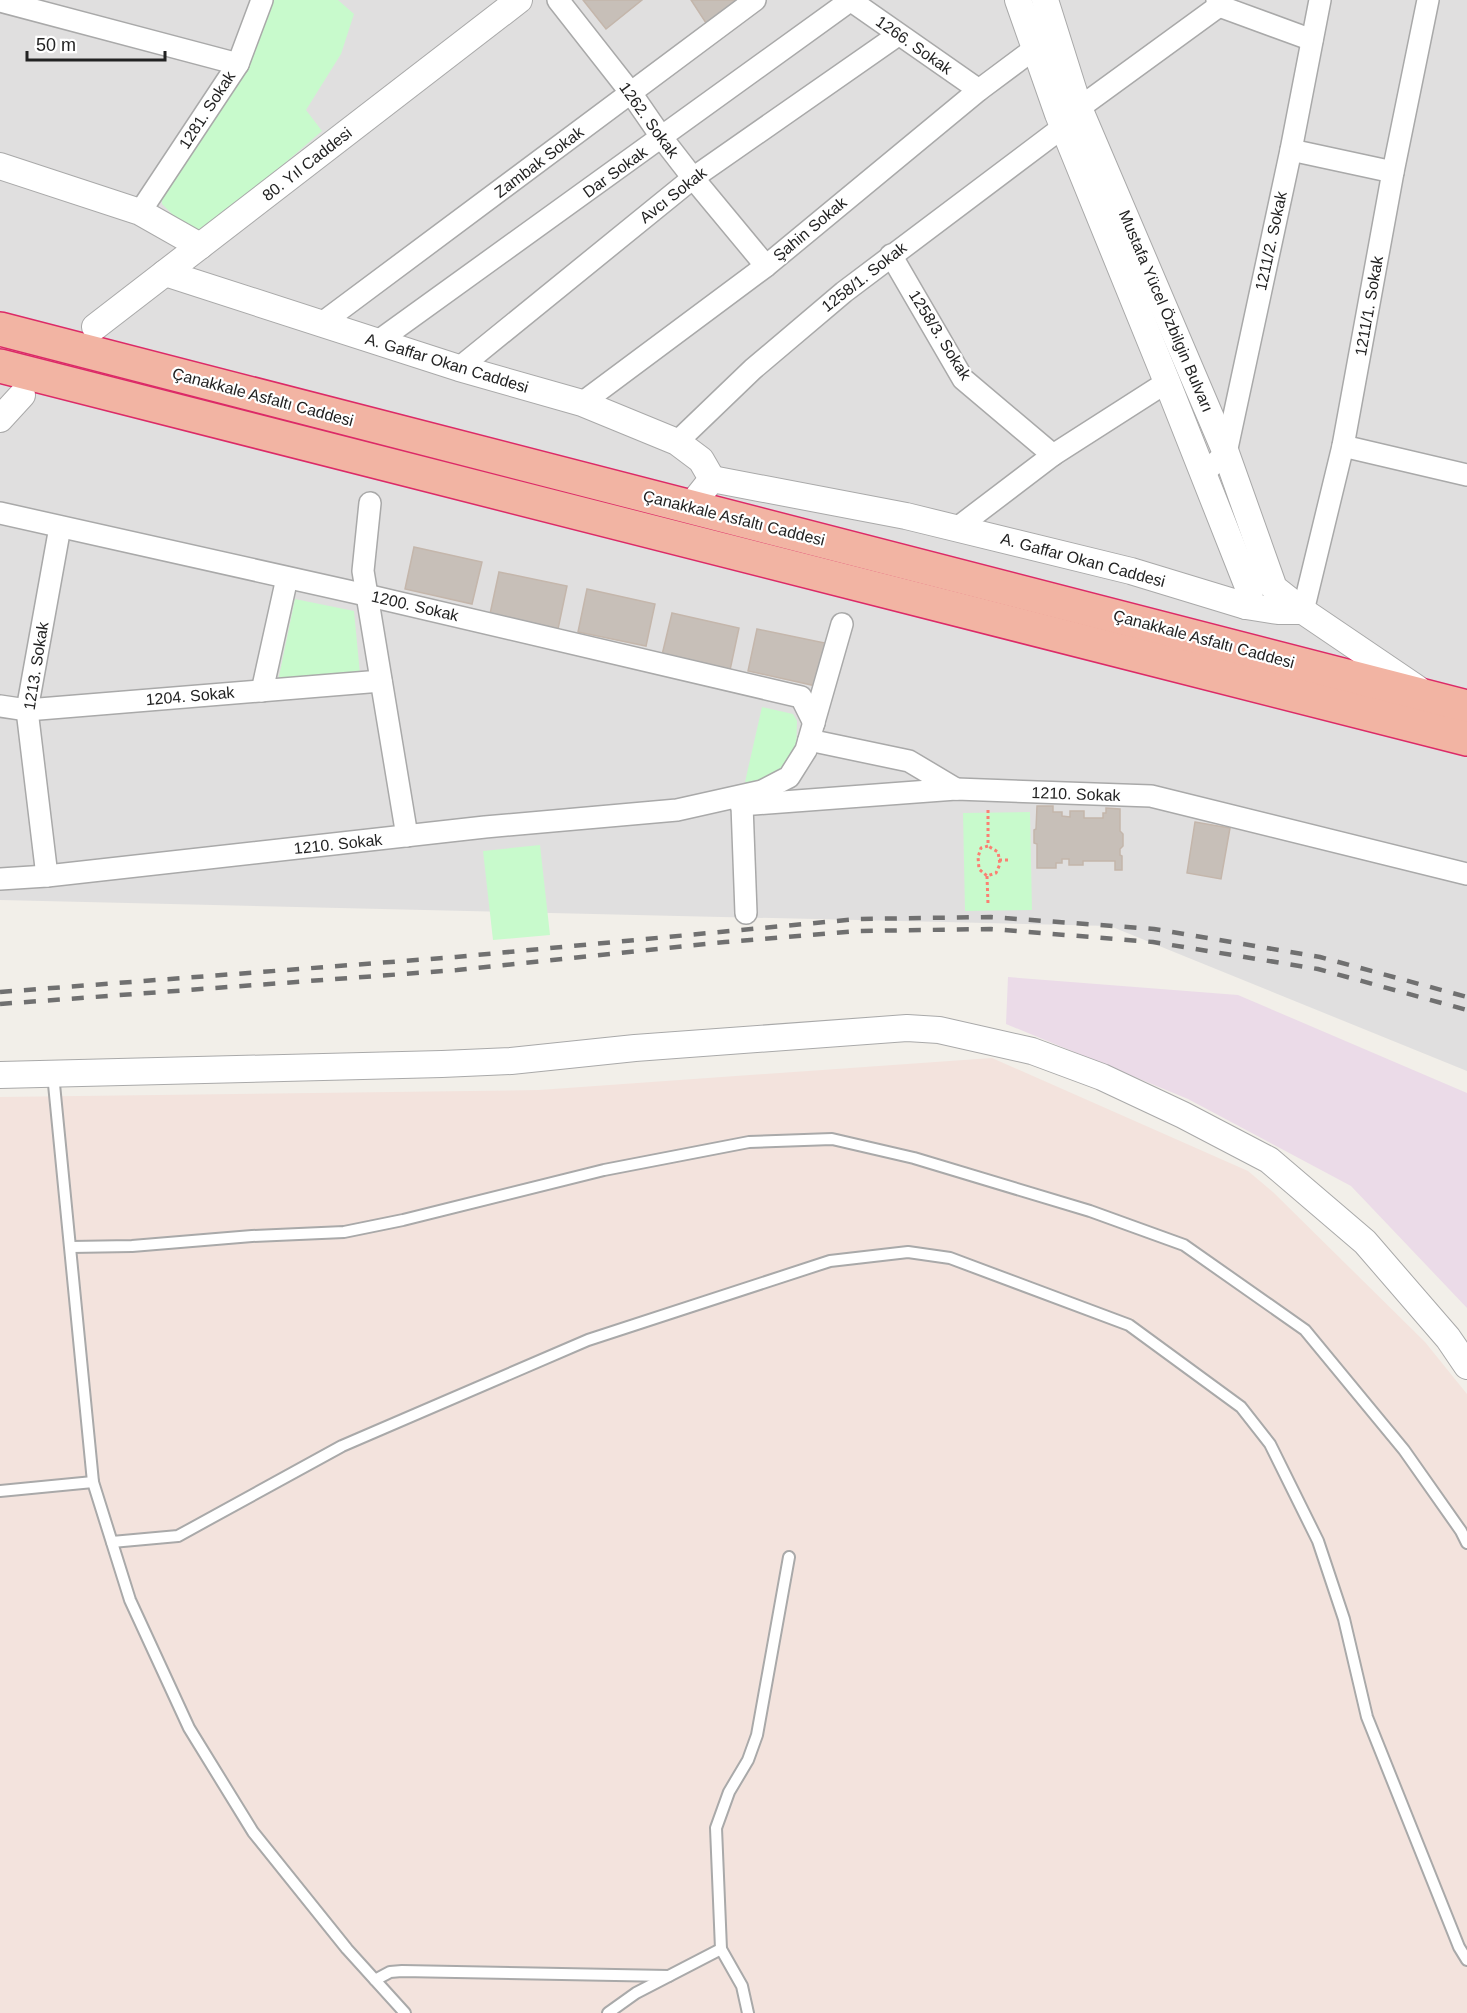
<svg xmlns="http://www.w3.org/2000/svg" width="1467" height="2013" font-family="Arial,sans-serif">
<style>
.residential{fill:#e0dfdf}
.industrial{fill:#ebdbe8}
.military{fill:#f3e3dd}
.park{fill:#c8facc}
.building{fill:#c7bfb8;stroke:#c4b6ab;stroke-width:1.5}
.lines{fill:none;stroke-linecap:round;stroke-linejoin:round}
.service-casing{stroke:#a9a9a9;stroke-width:14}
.minor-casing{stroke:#a9a9a9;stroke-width:24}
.tertiary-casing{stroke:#a9a9a9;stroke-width:28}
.trunk-casing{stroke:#dc2a67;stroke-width:36}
.path{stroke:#fa8072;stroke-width:3;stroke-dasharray:3 3;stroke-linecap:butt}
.service{stroke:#fff;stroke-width:10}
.minor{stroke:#fff;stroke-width:21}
.tertiary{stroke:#fff;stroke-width:26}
.trunk{stroke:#f2b4a3;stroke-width:33}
.rail{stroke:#707070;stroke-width:4.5;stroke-dasharray:12 12;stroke-linecap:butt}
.labels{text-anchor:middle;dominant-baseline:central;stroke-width:4.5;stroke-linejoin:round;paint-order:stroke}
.street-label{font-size:16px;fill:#222;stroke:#fff}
</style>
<rect width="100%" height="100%" fill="#f2efe9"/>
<path class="residential" d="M0,0h1467v1071l-357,-145 -1110,-26z"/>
<path class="industrial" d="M1008,977l230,18 229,98v215l-116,-122 -163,-87 -182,-75z"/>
<path class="military" d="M992,1058l256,113 26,22 151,149 42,52v619h-1467v-916l539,-7z"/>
<g class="park">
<path d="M272,0h66l16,14 -13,40 -35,56 16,21 -125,108 -35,-35 -1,-15z"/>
<path d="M295,599l59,12 6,63 -82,7z"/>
<path d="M762,707l31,7 4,7 -1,35 -10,15 -20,10 -21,1z"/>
<path d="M1030,812l2,98 -67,1 -2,-98z"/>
<path d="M540,845l10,90 -57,5 -10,-89z"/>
</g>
<g class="building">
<path d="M583,0h59l-36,29z"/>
<path d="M691,0h48l-33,23z"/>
<path d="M414,547l68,15 -10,42 -67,-15z"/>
<path d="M499,572l68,14 -9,43 -68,-15z"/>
<path d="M587,589l68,15 -9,42 -68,-14z"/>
<path d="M672,613l67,15 -9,42 -68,-15z"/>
<path d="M757,629l68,14 -9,43 -68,-15z"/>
<path d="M1037,806h16v6h9v4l8,1v-6h14v7h19v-5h3v-5l14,1v22l3,3v12l-3,3v6l2,1v14h-7v-9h-32v4h-14v-6h-7v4h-6v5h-19v-24l-3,-1v-13l2,-1z"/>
<path d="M1195,822l35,6 -9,51 -34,-6z"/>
</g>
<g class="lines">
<defs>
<g id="service">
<path d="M53,1074l40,408 37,118 59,128 64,104 94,117 58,64"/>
<path d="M71,1247l61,-1 120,-10 92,-4 59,-12 201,-50 145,-28 83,-3 82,19 176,53 94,34 121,85 99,120 57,81 6,12"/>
<path d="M0,1491l93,-9"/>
<path d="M112,1542l66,-6 164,-90 246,-106 242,-79 78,-9 42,6 179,67 112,82 29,37 48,97 26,78 23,98 92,230 8,13"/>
<path d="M375,1980l15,-8 12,-1 267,5"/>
<path d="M608,2013l28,-20 85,-44"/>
<path d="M748,2013l-6,-27 -21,-37 -5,-121 13,-36 19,-32 9,-25 32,-178"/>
</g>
<g id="minor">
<path d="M558,0l73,93 31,45 31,40 73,88"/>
<path d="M850,0l129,90"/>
<path d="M1217,0l2,6 93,34"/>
<path d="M0,1l238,63"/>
<path d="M1064,112l15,-4 140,-102"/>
<path d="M1291,150l102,22"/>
<path d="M140,212l98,-148 24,-64"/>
<path d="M891,255l72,124 90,76"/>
<path d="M322,323l433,-323"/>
<path d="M377,342l474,-342"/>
<path d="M459,368l234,-190 205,-143"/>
<path d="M582,403l184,-137 213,-176 55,-41"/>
<path d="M677,442l76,-73 91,-77 219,-165"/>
<path d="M1343,446l124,29"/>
<path d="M1204,473l22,-20 65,-303 29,-150"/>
<path d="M370,503l-7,68 44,265"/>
<path d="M0,513l366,82 435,102 13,26"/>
<path d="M957,528l96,-73 114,-73"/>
<path d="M1303,611l40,-165 50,-274 35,-172"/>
<path d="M262,691l25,-113"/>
<path d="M0,706l27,4 354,-29"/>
<path d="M809,740l100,21 47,28"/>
<path d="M741,805l215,-16 195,7 316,78"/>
<path d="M742,805l4,108"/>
<path d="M47,876l-20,-166 33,-183"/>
<path d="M0,879l47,-3 438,-49 192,-17 85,-19 27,-14 17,-27 36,-126"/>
</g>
<g id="tertiary">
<path d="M1018,0l40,114 109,268 83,210 -4,14"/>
<path d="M1045,0l34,108 147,345 48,135 29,23 115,78"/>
<path d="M0,166l140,46 60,34"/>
<path d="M165,273l294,95 123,35 95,39 24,18 11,19 -23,29"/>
<path d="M95,327l424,-327"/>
<path d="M0,419l22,-24"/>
<path d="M712,479l194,37 225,55 115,35 32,5h25"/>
<path d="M0,1075l442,-11 69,-3 124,-13 272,-20 32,2 93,21 70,26 81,38 86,45 96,82 83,96 19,28"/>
</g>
<g id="trunk">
<path d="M0,329l1467,378"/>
<path d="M0,366l1467,373"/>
</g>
</defs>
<use href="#service" class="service-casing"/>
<use href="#minor" class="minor-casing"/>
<use href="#tertiary" class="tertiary-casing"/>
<use href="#trunk" class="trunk-casing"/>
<g class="path">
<path d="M988,810v36l-7,2 -3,9 1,12 8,7 9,-3 4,-9 -2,-12 -10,-6"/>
<path d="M999,860h11"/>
<path d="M987,876l1,28"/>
</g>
<use href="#service" class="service"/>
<use href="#minor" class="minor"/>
<use href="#tertiary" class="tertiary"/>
<use href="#trunk" class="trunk"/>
<g class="rail">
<path d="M0,992l456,-35 401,-38 134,-2 163,12 166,28 147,40"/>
<path d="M0,1004l457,-34 268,-28 133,-11 133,-2 162,13 165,27 149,41"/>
</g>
</g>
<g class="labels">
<g class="street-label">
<text transform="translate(914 45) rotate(35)">1266. Sokak</text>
<text transform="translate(207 110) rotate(-57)">1281. Sokak</text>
<text transform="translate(649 120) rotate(54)">1262. Sokak</text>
<text transform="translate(539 162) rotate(-37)">Zambak Sokak</text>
<text transform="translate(307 164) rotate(-38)">80. Yıl Caddesi</text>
<text transform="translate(615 172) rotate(-36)">Dar Sokak</text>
<text transform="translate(673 195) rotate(-38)">Avcı Sokak</text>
<text transform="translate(810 229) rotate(-40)">Şahin Sokak</text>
<text transform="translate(1271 241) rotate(-78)">1211/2. Sokak</text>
<text transform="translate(864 277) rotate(-38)">1258/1. Sokak</text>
<text transform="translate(1369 306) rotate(-80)">1211/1. Sokak</text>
<text transform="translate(1166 311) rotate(67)">Mustafa Yücel Özbilgin Bulvarı</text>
<text transform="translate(940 335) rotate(58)">1258/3. Sokak</text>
<text transform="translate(447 363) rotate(17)">A. Gaffar Okan Caddesi</text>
<text transform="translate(263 397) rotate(15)">Çanakkale Asfaltı Caddesi</text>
<text transform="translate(734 518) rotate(14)">Çanakkale Asfaltı Caddesi</text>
<text transform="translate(1083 560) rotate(15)">A. Gaffar Okan Caddesi</text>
<text transform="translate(415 606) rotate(13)">1200. Sokak</text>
<text transform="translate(1204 639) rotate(15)">Çanakkale Asfaltı Caddesi</text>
<text transform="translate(36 666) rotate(-81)">1213. Sokak</text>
<text transform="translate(190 696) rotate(-5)">1204. Sokak</text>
<text transform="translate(1076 794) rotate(2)">1210. Sokak</text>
<text transform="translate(338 844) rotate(-6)">1210. Sokak</text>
</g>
</g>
<path d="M27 51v9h138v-9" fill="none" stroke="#222222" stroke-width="3"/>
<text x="36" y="51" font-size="18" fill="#222222" stroke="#ffffff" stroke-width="4.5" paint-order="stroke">50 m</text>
</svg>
